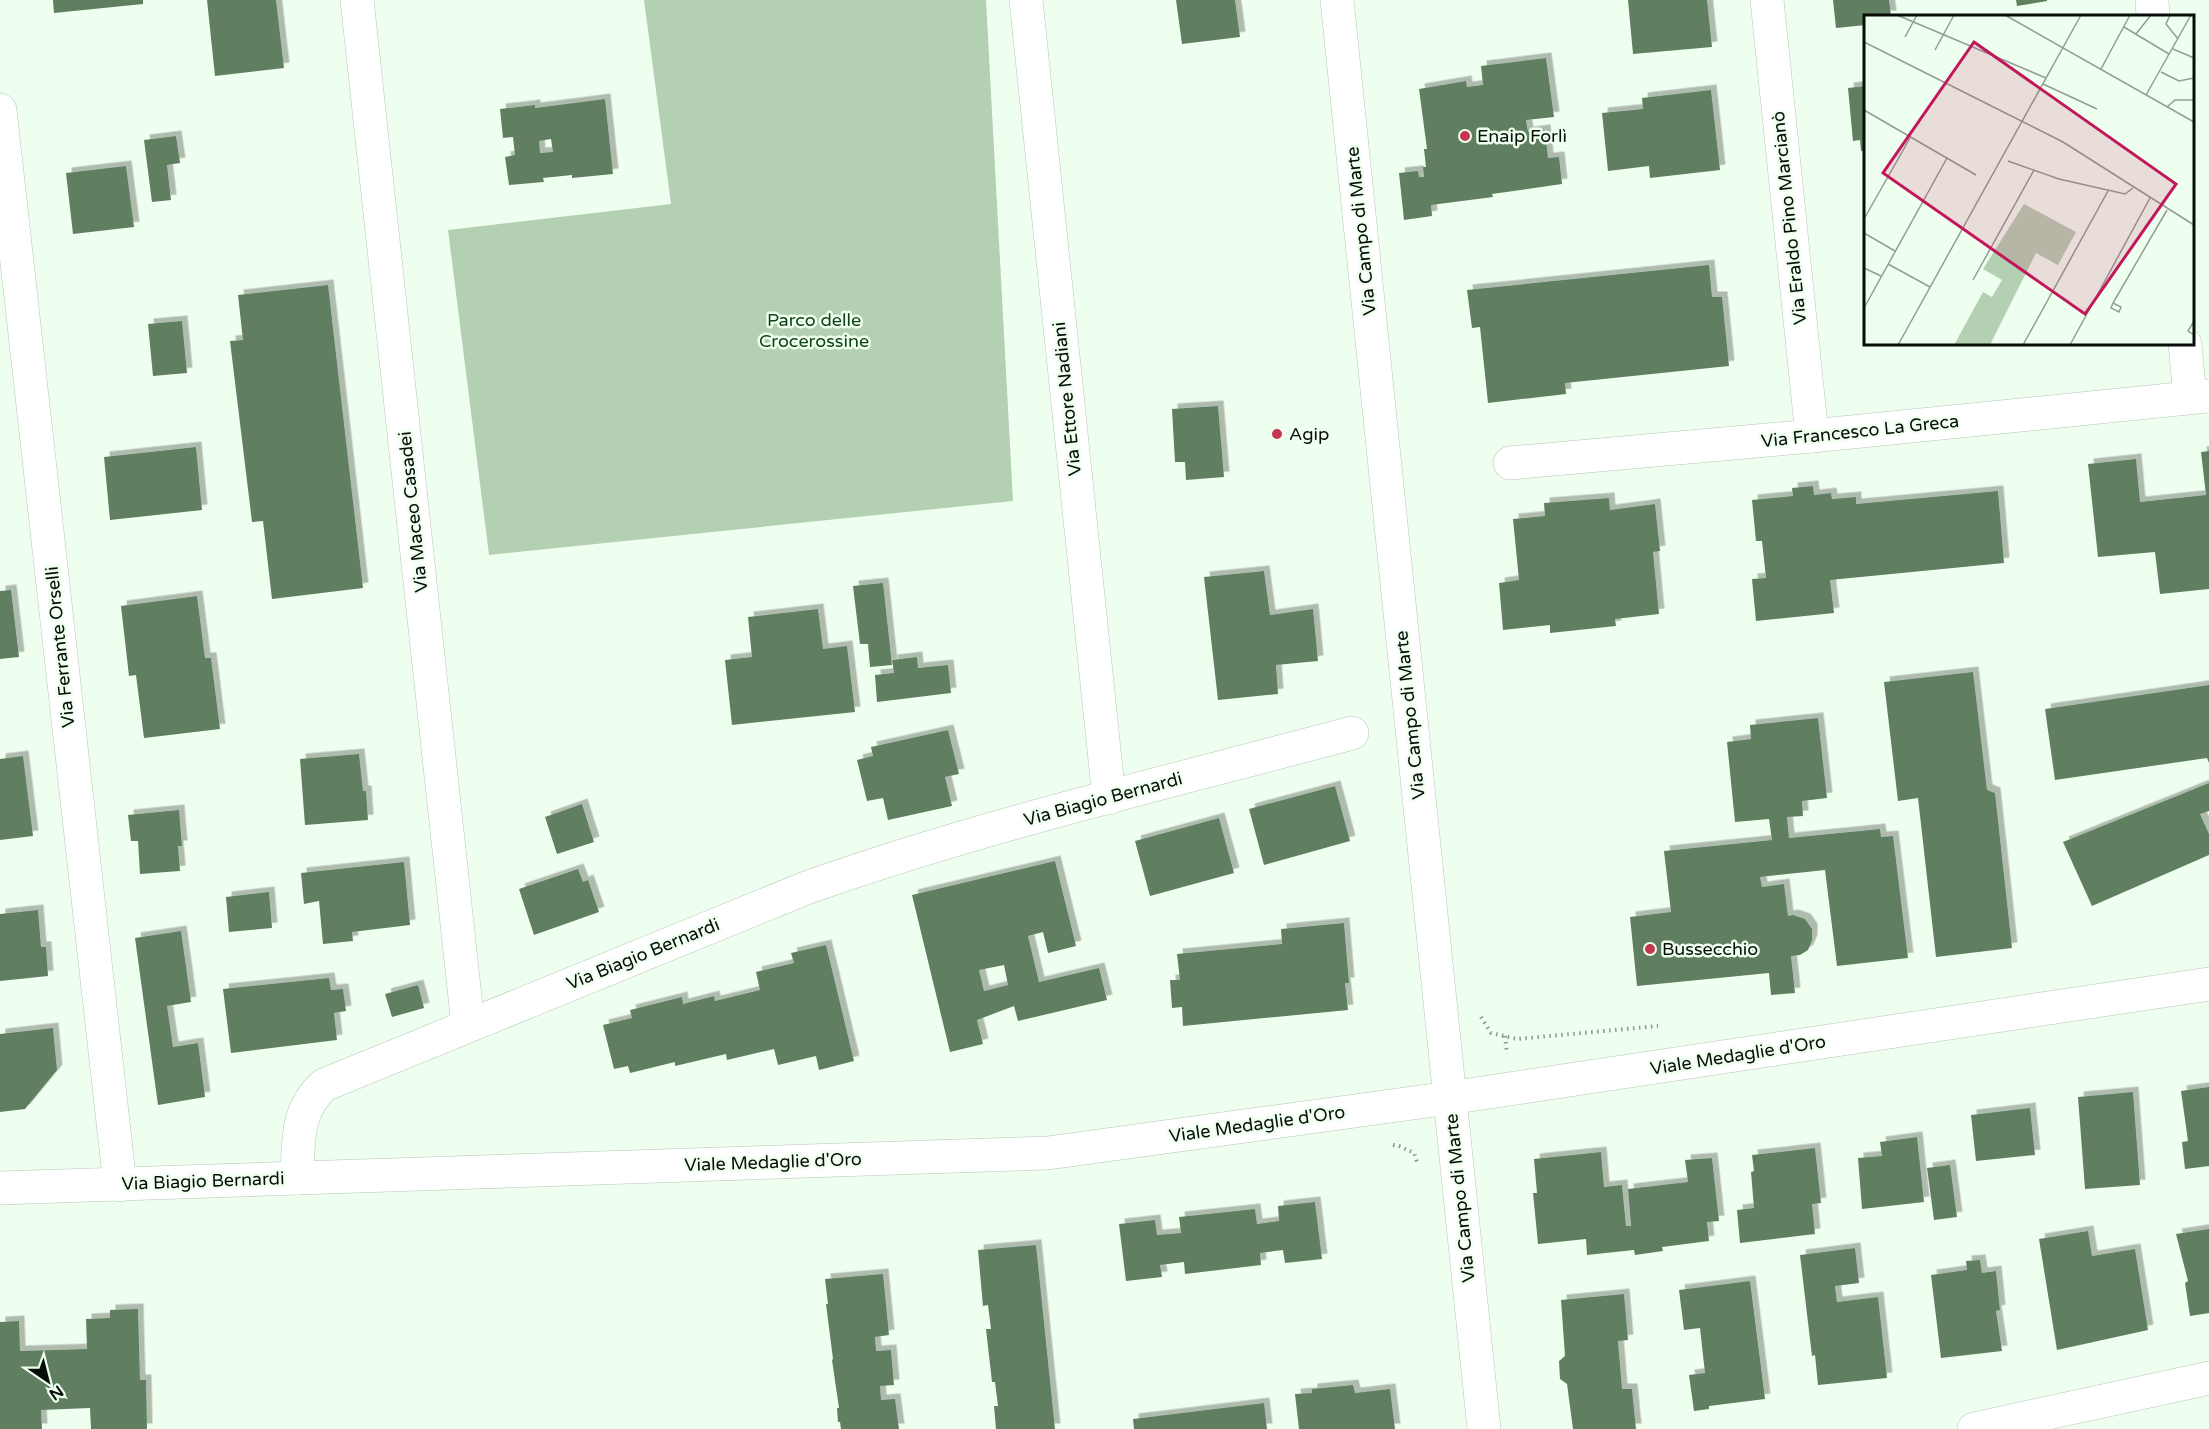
<svg xmlns="http://www.w3.org/2000/svg" width="2209" height="1429" font-family="'Varela Round',sans-serif">
<style>
.green{fill:#b4d0b3}
.building{fill:#5f7f60;fill-rule:evenodd;filter:url(#shadow)}
.lines{fill:none;stroke-linecap:round;stroke-linejoin:round}
.street-casing{stroke:#b5c7b5;stroke-width:34}
.secondary-casing{stroke:#b5c7b5;stroke-width:34}
.path{stroke:#8a968a;stroke-width:4;stroke-dasharray:1.5 4.5;stroke-linecap:butt}
.street{stroke:#fff;stroke-width:33}
.secondary{stroke:#fff;stroke-width:33}
.poi-dot{fill:#c6364f;stroke:#efffef;stroke-width:2}
.labels{text-anchor:middle;dominant-baseline:central;stroke-width:5;stroke-linejoin:round;paint-order:stroke}
.poi-label{font-size:18px;fill:#070d07;stroke:#efffef;text-anchor:start}
.street-label{font-size:18px;fill:#070d07;stroke:#efffef}
.park-label{font-size:18px;fill:#104216;stroke:#efffef}
.inset-road{fill:none;stroke:#929e92;stroke-width:1.5}
.view{fill:#c2185b;fill-opacity:0.15;stroke:#c2185b;stroke-width:3}
.inset-edge{fill:none;stroke:#070d07;stroke-width:3}
</style>
<defs>
<filter id="shadow"><feDropShadow dx="5.5" dy="-5.5" stdDeviation="0" flood-color="#0004"/></filter>
</defs>
<rect width="100%" height="100%" fill="#efffef"/>
<path class="green" d="M644,0h342l27,501 -524,54 -41,-325 223,-26z"/>
<g class="building">
<path d="M53,0h90v4l-89,9z"/>
<path d="M207,0h69l8,68 -69,8z"/>
<path d="M1176,0h59l5,37 -58,7z"/>
<path d="M1628,0h79l5,47 -79,7z"/>
<path d="M1833,0h56l2,16h-25v9l-30,3z"/>
<path d="M2016,0h31v1l-30,5z"/>
<path d="M1546,58l8,59 -28,3 2,12 17,-2 3,28 11,-1 3,27 -70,10 1,3 -62,8 1,11 -28,4 -5,-47 19,-2 1,6h5l-1,-10h3l-2,-18h3l-8,-60 47,-8 1,6 16,-2 -2,-19z"/>
<path d="M1866,86v64l-5,1 -1,-11 -7,1 -5,-53z"/>
<path d="M1711,90l9,80 -70,8 -1,-12 -41,5 -6,-58 41,-4 -1,-11z"/>
<path d="M605,99l8,75 -41,4v-3l-29,3 1,4 -35,3 -4,-28 10,-2 -2,-18 -10,1 -3,-29 35,-4v3zM551,139l2,13 -13,1 -1,-12z"/>
<path d="M176,136l4,27 -13,2 4,35 -19,2 -8,-62z"/>
<path d="M126,166l8,61 -61,7 -7,-61z"/>
<path d="M1709,265l3,32h10l7,69 -164,17 1,11 -78,9 -8,-76 -8,1 -5,-38z"/>
<path d="M328,285l35,303 -91,11 -9,-78 -11,1 -22,-181 13,-1 -5,-45z"/>
<path d="M182,321l5,52 -34,3 -5,-52z"/>
<path d="M1218,406l6,71 -38,3 -1,-18h-10l-3,-53z"/>
<path d="M196,447l6,63 -92,10 -6,-63z"/>
<path d="M2209,451v138l-49,5 -5,-42 -57,5 -10,-93 48,-5 4,43 66,-7 -5,-43z"/>
<path d="M1813,486l1,9 17,-2 1,6 24,-2v7l142,-13 6,72 -174,17 4,33 -78,8 -4,-42 14,-1 -4,-37h-6l-4,-41 41,-4 -1,-8z"/>
<path d="M1609,498l1,12 45,-6 5,47 -7,1 6,62 -44,5 1,7 -66,7v-8l-47,5 -4,-47 20,-3 -6,-61 32,-3 -1,-13z"/>
<path d="M1264,571l6,44 43,-6 5,52 -42,4 2,29 -60,6 -14,-123z"/>
<path d="M883,583l9,82 -22,2 -2,-23h-8l-7,-58z"/>
<path d="M11,590l8,67 -19,2v-68z"/>
<path d="M197,596l8,62h6l9,71 -76,9 -8,-63 -7,1 -8,-70z"/>
<path d="M818,609l5,40 24,-3 8,66 -123,13 -7,-65 27,-3 -4,-40z"/>
<path d="M917,657l1,11 30,-3 3,28 -74,9 -2,-27 19,-2 -2,-13z"/>
<path d="M1973,672l14,118 8,3 17,155 -76,9 -18,-159 -20,3 -14,-119z"/>
<path d="M2209,685v78l-2,-5 -152,22 -10,-71z"/>
<path d="M1818,718l9,80 -25,3 1,15 -16,1 2,21 91,-9 1,8 12,-1 15,122 -71,8 -12,-96 -65,7 2,10 22,-3 4,32 5,-1 12,4 7,10v11l-4,10 -8,5 -9,1 4,37 -24,2 -2,-22 -132,13 -7,-69 41,-5 -7,-61 108,-11 -3,-21 -34,3 -8,-80 24,-3 -1,-14z"/>
<path d="M948,730l11,44 -14,3 7,29 -64,14 -5,-22 -16,3 -10,-41 16,-4 -2,-9z"/>
<path d="M359,754l4,37h3l2,29 -63,5 -5,-66z"/>
<path d="M23,756l10,80 -33,4v-81z"/>
<path d="M2209,783v28l-9,3 9,20v21l-117,51 -29,-64z"/>
<path d="M1335,786l15,55 -86,24 -15,-56z"/>
<path d="M582,804l12,38 -37,12 -12,-37z"/>
<path d="M179,810l3,36h-4l2,25 -40,3 -2,-33h-7l-3,-26z"/>
<path d="M1219,818l15,55 -84,23 -15,-55z"/>
<path d="M1055,861l21,85 -28,7 -5,-21 -15,4 11,46 60,-14 8,32 -89,21 -4,-15 -37,14 6,24 -33,8 -38,-157zM1004,965l4,20 -24,6 -5,-21z"/>
<path d="M404,862l6,63 -58,7 1,9 -30,3 -4,-43 -15,3 -3,-31z"/>
<path d="M578,869l5,13 5,-2 11,32 -65,23 -15,-46z"/>
<path d="M269,892l3,36 -43,4 -3,-35z"/>
<path d="M38,910l3,37h5l2,29 -48,5v-67z"/>
<path d="M1344,923l5,60h-4l3,27 -165,16 -1,-19 -10,1 -2,-28h10l-3,-26 105,-10 -1,-15z"/>
<path d="M181,931l10,71 -24,4 6,41 25,-4 7,54 -47,8 -23,-167z"/>
<path d="M826,945l28,116 -35,9 -3,-14 -38,9 -4,-16 -47,11 -1,-6 -51,12v-4l-45,11 -2,-7 -14,3 -11,-44 29,-7 -2,-8 52,-13 1,7 31,-8 1,5 45,-11 -4,-18 38,-9 -3,-10z"/>
<path d="M329,978l2,12 12,-1 3,22 -12,2 3,27 -106,13 -8,-64z"/>
<path d="M418,985l6,23 -32,9 -7,-23z"/>
<path d="M53,1028l4,42 -32,39 -25,3v-78z"/>
<path d="M2209,1087v79l-24,3 -3,-27 6,-1 -7,-50z"/>
<path d="M2133,1092l7,93 -55,4 -7,-92z"/>
<path d="M2030,1108l5,47 -59,6 -5,-46z"/>
<path d="M1917,1137l7,65 -62,7 -4,-51 24,-2 -2,-14z"/>
<path d="M1815,1148l6,55 -9,1 3,30 -75,9 -3,-33 17,-2 -3,-36 3,-1 -2,-16z"/>
<path d="M1601,1152l3,35 18,-2 4,41h5l-3,-37 60,-7 -3,-22 27,-2 7,63 -12,1 2,19 -47,6 1,4 -28,4 -1,-5 -47,5 -1,-16 -48,5 -5,-51h4l-3,-34z"/>
<path d="M1950,1165l7,52 -23,3 -7,-52z"/>
<path d="M1315,1202l7,57 -37,4 -2,-13 -23,3 1,12 -76,9 -1,-12 -24,3 2,12 -36,4 -7,-57 36,-4 2,15 24,-2 -2,-16 76,-8 2,15 22,-3 -1,-15z"/>
<path d="M2209,1229v84l-19,3 -5,-33 3,-2 -12,-47z"/>
<path d="M2088,1231l4,25 43,-7 13,81 -91,20 -18,-111z"/>
<path d="M1036,1245l19,184h-59l-2,-23h4l-3,-24h-3l-6,-53h5l-3,-24 -5,1 -5,-56z"/>
<path d="M1855,1248l4,35 -24,3 2,16 41,-5 9,81 -69,7 -3,-30 -3,1 -12,-101z"/>
<path d="M1980,1260l2,13 14,-2 4,39 -4,1 6,40 -61,7 -10,-83 36,-5 -1,-9z"/>
<path d="M883,1274l6,61 -14,2 1,14 15,-1 3,35 -14,1 1,14 14,-1 4,30h-58l-1,-7h-2l-1,-14h2l-7,-48 1,-1 -7,-55h2l-3,-25z"/>
<path d="M1750,1281l15,118 -56,7v3l-15,2 -5,-36 16,-2 -5,-45 -16,2 -5,-40z"/>
<path d="M1624,1294l4,46 -10,1 4,48h10l4,40h-63l-6,-45 -7,-5 -1,-18 6,-5 -4,-56z"/>
<path d="M138,1309l2,71h6l1,49h-56l-1,-21 -49,2 1,19h-42v-107l19,-1 1,30 67,-2 -1,-30 24,-1v-8z"/>
<path d="M1353,1385l2,8 35,-4 5,40h-96l-4,-35 17,-1v-4z"/>
<path d="M1264,1403l3,26h-133l-1,-10z"/>
</g>
<g class="lines">
<defs>
<g id="street">
<path d="M357,0l111,1025"/>
<path d="M1026,0l83,798"/>
<path d="M1767,0l45,436"/>
<path d="M2152,0l1,16"/>
<path d="M0,110l120,1075"/>
<path d="M2185,344l5,53"/>
<path d="M1510,463l302,-27 397,-40"/>
<path d="M297,1178c2,-36 -2,-67 27,-93l482,-197c178,-63 363,-106 546,-155"/>
<path d="M1974,1429l235,-51"/>
</g>
<g id="secondary">
<path d="M1337,0l147,1429"/>
<path d="M0,1188l1048,-35 401,-55 760,-114"/>
</g>
</defs>
<use href="#street" class="street-casing"/>
<use href="#secondary" class="secondary-casing"/>
<g class="path">
<path d="M1481,1017l10,16 26,6 141,-13"/>
<path d="M1505,1036l2,18"/>
<path d="M1393,1145l6,1 15,7 3,9"/>
</g>
<use href="#street" class="street"/>
<use href="#secondary" class="secondary"/>
</g>
<g class="poi-dot">
<circle cx="1465" cy="136" r="6"/>
<circle cx="1277" cy="434" r="6"/>
<circle cx="1650" cy="949" r="6"/>
</g>
<g class="labels">
<g class="poi-label">
<text x="1477" y="136">Enaip Forlì</text>
<text x="1289" y="434">Agip</text>
<text x="1662" y="949">Bussecchio</text>
</g>
<g class="street-label">
<text transform="translate(1789 218) rotate(-96)">Via Eraldo Pino Marcianò</text>
<text transform="translate(1361 231) rotate(-96)">Via Campo di Marte</text>
<text transform="translate(1067 399) rotate(-96)">Via Ettore Nadiani</text>
<text transform="translate(1860 431) rotate(-6)">Via Francesco La Greca</text>
<text transform="translate(413 512) rotate(-96)">Via Maceo Casadei</text>
<text transform="translate(60 647) rotate(-96)">Via Ferrante Orselli</text>
<text transform="translate(1410 715) rotate(-96)">Via Campo di Marte</text>
<text transform="translate(1103 799) rotate(-15)">Via Biagio Bernardi</text>
<text transform="translate(643 954) rotate(-22)">Via Biagio Bernardi</text>
<text transform="translate(1738 1055) rotate(-9)">Viale Medaglie d'Oro</text>
<text transform="translate(1257 1124) rotate(-8)">Viale Medaglie d'Oro</text>
<text transform="translate(773 1162) rotate(-2)">Viale Medaglie d'Oro</text>
<text transform="translate(203 1181) rotate(-2)">Via Biagio Bernardi</text>
<text transform="translate(1460 1198) rotate(-96)">Via Campo di Marte</text>
</g>
<g class="park-label">
<text x="814" y="320">Parco delle<tspan x="814" dy="21">Crocerossine</tspan></text>
</g>
</g>
<g transform="translate(1864 15)">
<rect width="330" height="330" fill="#efffef"/>
<path d="M160,189l52,28 -18,33 -22,-12 -46,92h-36l29,-53 9,5 10,-17 -19,-11z" fill="#b4d0b3"/>
<path class="inset-road" d="M33,0l149,63M141,0l189,107M306,0l-4,9 12,15M260,12l45,27M272,19l15,-19M41,22l12,-22M0,27l199,100 131,83M309,34l21,9M71,35l19,-35M237,54l29,-54M297,57l18,9 15,-3M179,69l54,25M282,80l45,-80M303,92l8,-7h19M0,95l112,65M144,146l51,18 66,15 8,-6M0,204l46,-81M0,218l31,18M24,249l42,23M0,253l17,8M109,265l61,-110M249,288l-2,5 8,4 2,-5 -8,-4 54,-93M0,293l83,-150M330,306l-6,10 6,4M34,330l183,-330M159,330l85,-154M206,330l80,-147"/>
<path class="view" d="M110,27l202,142 -91,130 -202,-141z"/>
<rect width="330" height="330" class="inset-edge"/>
</g>
<g transform="translate(48 1381) rotate(145)" stroke="#efffef" stroke-width="4.5" paint-order="stroke">
<path d="M0-4.5L10 22L0 15L-10 22Z" fill="#070d07"/>
<text y="-9" font-size="16" font-weight="bold" text-anchor="middle" fill="#070d07">N</text>
</g>
</svg>
